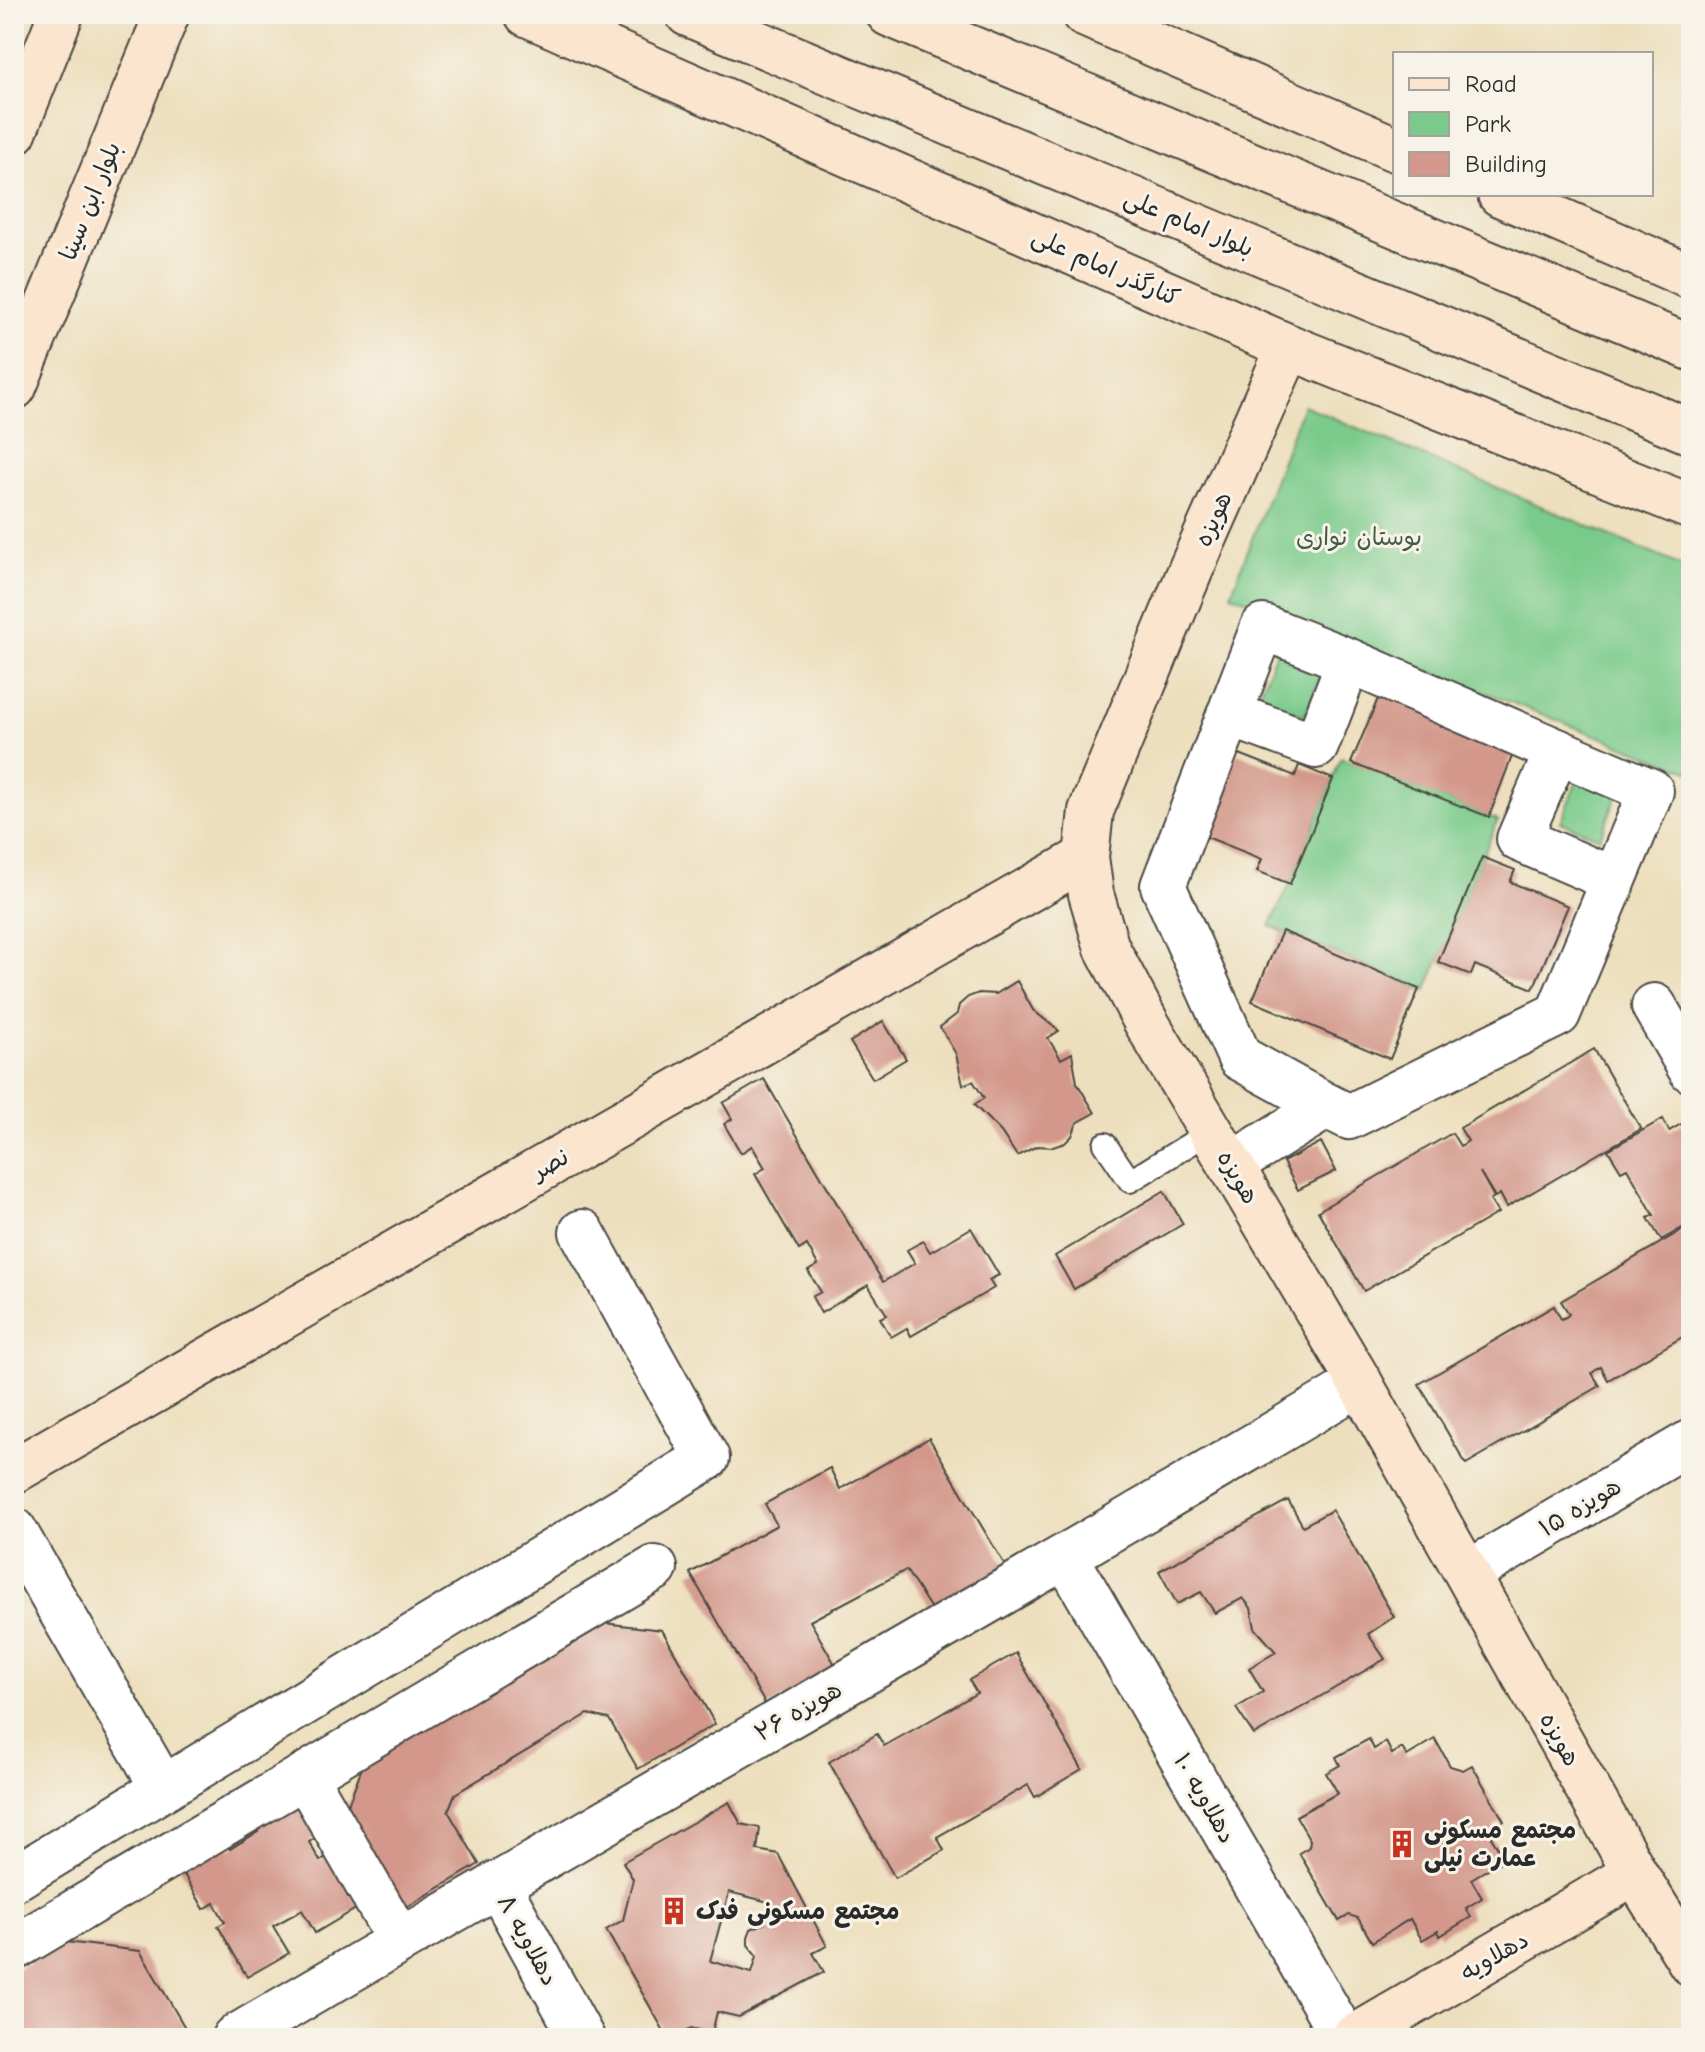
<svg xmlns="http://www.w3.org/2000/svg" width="1705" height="2052" font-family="'Comic Neue','Playpen Sans Arabic',sans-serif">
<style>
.green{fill:#7acb8b;stroke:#527b5b;stroke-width:2}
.building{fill:#d3988b;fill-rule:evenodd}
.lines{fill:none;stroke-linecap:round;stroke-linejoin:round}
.lane-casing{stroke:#484641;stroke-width:26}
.street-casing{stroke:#484641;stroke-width:48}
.secondary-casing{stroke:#484641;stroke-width:48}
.lane{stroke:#fff;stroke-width:22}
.street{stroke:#fff;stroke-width:44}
.secondary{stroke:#fce5cf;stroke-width:44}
.labels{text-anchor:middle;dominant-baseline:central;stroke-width:6;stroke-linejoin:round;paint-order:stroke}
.street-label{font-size:24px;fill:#2b2b2b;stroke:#f7f3e8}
.park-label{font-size:24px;fill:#435b48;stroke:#f7f3e8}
.poi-label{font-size:24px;font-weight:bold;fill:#2b2b2b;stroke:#f7f3e8;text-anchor:start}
</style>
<rect width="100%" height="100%" fill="#f7f3e8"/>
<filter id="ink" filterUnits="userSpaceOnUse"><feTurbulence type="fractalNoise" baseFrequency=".0125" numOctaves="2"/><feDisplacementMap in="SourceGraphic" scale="16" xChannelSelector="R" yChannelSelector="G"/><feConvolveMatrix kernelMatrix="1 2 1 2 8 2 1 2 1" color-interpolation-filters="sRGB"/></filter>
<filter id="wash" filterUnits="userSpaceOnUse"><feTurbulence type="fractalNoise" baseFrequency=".006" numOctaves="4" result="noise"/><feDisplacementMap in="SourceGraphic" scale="32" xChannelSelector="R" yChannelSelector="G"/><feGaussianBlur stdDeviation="1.8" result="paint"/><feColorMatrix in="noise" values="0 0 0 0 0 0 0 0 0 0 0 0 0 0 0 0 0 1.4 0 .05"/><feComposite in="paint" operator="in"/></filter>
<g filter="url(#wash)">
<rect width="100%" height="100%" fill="#eddfbd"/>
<g class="green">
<path d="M1303,405l388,165v202l-460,-178z"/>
<path d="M1277,649l47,19 -19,48 -47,-19z"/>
<path d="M1341,758l157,62 -72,171 -156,-65 20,-42z"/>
<path d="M1579,777l39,17 -18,44 -40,-16z"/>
</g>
<g id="blocks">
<g class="building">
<path d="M1382,689l135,54 -28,74 -138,-54z"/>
<path d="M1237,753l58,23 4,-11 34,14 -43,105 -33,-13 5,-12 -58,-23z"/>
<path d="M1482,857l33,13 -5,12 58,24 -35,83 -58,-24 -4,10 -33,-13z"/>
<path d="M1282,931l137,58 -29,70 -138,-58z"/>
<path d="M1017,981l16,29 26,21 -11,7 13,21 11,-6 5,30 18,30 -18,10 -5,13 -7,7 -12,4 -16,-1 -20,10 -16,-24 -27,-27 10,-7 -11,-17 -10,4 -7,-31 -16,-27 17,-13 2,-9 9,-8 11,-4 17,1z"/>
<path d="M883,1021l23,38 -33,20 -23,-37z"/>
<path d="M1594,1049l47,80 -134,78 -7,-13 -5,3 -15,-25 14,25 -4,3 8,13 -134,78 -46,-80 134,-78 8,13 4,-2 4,-3 -8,-13z"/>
<path d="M764,1079l119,203 32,-19 -8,-13 16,-9 7,11 41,-24 28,47 -10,5 5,8 -83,48 -4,-8 -16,9 -11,-19 7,-3 -19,-30 -47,28 -9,-16 9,-5 -13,-21 10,-6 -11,-20 -8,5 -44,-76 10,-6 -13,-22 -11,7 -17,-29 8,-5 -9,-16z"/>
<path d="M1663,1119l6,12 14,-8 8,13v87l-30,17 -13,-22 6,-3 -27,-47 -6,3 -13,-21z"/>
<path d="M1321,1142l15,29 -38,19 -15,-28z"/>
<path d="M1164,1191l19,33 -109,65 -19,-33z"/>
<path d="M1691,1225v107l-83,48 -7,-13 -5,3 -4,3 8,13 -134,78 -47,-80 135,-78 7,13 5,-2 3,-3 -8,-13z"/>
<path d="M929,1438l80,134 -74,43 -29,-45 -96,51 27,47 -70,39 -77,-134 87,-48 -12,-21 65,-36 10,21z"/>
<path d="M1288,1500l15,26 29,-16 62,107 -26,17 17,25 -131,76 -18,-27 27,-16 -14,-24 27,-16 -21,-24 -4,-20 -8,-10 -28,15 -14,-21 -24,12 -18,-33z"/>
<path d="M587,1621l75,9 53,94 -77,45 -29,-50 -21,-5 -133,80 -7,17 31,53 -79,47 -56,-96 27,-71z"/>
<path d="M1016,1653l66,116 -47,28 -7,-12 -91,52 7,13 -49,28 -66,-116 48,-28 7,12 45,-25 48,-28 -8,-13z"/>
<path d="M1369,1739l5,10 12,-7 6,12 10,-6 5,8 28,-17 15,27 13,4 9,-5 32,56 -9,5 -3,12 13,21 -34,20 11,19 -16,10 5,9 -31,19 -2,-5 -16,9 -12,-21 -38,23 -14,-24 -9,-3 -10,6 -40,-68 10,-6 1,-7 -14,-24 42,-23 -12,-20 14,-8 -4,-8z"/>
<path d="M288,1787l29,50 -8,5 11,19 9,-6 30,52 -44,26 -13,-23 -29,16 16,27 -42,24 -29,-51 7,-4 -11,-19 -10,6 -31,-54 45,-26 12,20 28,-17 -12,-20z"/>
<path d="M729,1802l12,22 19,4 -3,22 21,4 49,92 -14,7 11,19 -85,45 -22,-5 -5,21 -21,-5 -17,10h-6l-62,-108 17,-10 10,-41 -10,-17zM729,1892l40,10 -4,21 -14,6 -3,8v8l9,11 -5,17 -42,-12z"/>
<path d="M66,1942l74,9 51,87h-111l-13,-3 -6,3h-47v-67z"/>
</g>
</g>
</g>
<g filter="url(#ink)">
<use href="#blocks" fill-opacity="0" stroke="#484641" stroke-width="2"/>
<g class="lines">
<defs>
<path id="lane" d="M1105,1144l25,37 81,-50"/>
<g id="street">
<path d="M1349,661l208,90"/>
<path d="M1229,714l87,32 33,-85 -86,-34 -100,259 77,172 87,48"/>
<path d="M1654,1006l37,64"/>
<path d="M1231,1165l96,-59 22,11 209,-103 93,-223 -94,-40 -38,88 95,41"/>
<path d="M14,1530l149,258"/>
<path d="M1066,1557l278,481"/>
<path d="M1468,1573l223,-131"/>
<path d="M305,1776l95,165"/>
<path d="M14,1879l693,-421 -125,-226"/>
<path d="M497,1883l85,155"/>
<path d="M14,1948l641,-380"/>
<path d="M234,2038c375,-220 753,-433 1126,-655"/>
</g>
<g id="secondary">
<path d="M527,14l762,333 402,160"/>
<path d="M688,14l1003,418"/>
<path d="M889,14l802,334"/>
<path d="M1084,14l311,135"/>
<path d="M14,132l47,-118"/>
<path d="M1500,194l191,83"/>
<path d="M1289,347l-98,222 -100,242 -5,46 5,37 16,54 39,74 214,361 275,490 56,90"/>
<path d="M14,387l153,-373"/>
<path d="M14,1471l1072,-614"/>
<path d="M1353,2038l282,-165"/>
</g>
</defs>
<use href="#lane" class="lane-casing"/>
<use href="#street" class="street-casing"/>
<use href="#secondary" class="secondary-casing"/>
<use href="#lane" class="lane"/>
<use href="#street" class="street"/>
<use href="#secondary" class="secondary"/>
</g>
</g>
<defs>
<symbol id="building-bare" viewBox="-9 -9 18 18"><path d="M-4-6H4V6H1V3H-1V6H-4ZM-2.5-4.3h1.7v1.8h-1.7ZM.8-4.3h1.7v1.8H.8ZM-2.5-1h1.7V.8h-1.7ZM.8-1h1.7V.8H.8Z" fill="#c8321e" stroke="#f7f3e8" stroke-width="2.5" paint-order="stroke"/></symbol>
</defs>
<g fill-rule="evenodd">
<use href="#building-bare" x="1382" y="1824" width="40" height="40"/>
<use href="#building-bare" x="654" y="1891" width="40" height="40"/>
</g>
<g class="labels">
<g class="street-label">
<text transform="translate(90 201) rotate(-68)">بلوار ابن سینا</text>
<text transform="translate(1189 223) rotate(23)">بلوار امام علی</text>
<text transform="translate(1106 267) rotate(24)">کنارگذر امام علی</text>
<text transform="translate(1213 519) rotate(-66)">هویزه</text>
<text transform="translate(550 1164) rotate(-30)">نصر</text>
<text transform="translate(1238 1177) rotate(59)">هویزه</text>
<text transform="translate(1580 1507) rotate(-31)">هویزه ۱۵</text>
<text transform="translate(798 1711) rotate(-30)">هویزه ۲۶</text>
<text transform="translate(1560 1739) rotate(61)">هویزه</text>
<text transform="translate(1205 1798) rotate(60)">دهلاویه ۱۰</text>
<text transform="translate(528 1940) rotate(61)">دهلاویه ۸</text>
<text transform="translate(1494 1956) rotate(-30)">دهلاویه</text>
</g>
<g class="park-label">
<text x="1359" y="537">بوستان نواری</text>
</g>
<g class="poi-label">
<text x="1424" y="1830">مجتمع مسکونی<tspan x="1424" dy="28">عمارت نیلی</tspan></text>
<text x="696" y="1911">مجتمع مسکونی فدک</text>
</g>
</g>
<rect width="1705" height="2052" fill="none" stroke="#f7f3e8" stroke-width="48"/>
<rect x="1393" y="52" width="260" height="144" fill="#f7f3e8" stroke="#a5a39c" stroke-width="2"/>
<rect x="1409" y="78" width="40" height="12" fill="#fce5cf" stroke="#a5a39c" stroke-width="2"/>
<text x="1465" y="92" font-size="24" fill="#2b2b2b">Road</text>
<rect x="1409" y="112" width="40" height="24" fill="#7acb8b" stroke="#a5a39c" stroke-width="2"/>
<text x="1465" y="132" font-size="24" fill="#2b2b2b">Park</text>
<rect x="1409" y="152" width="40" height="24" fill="#d3988b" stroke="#a5a39c" stroke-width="2"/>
<text x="1465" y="172" font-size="24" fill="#2b2b2b">Building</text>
</svg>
